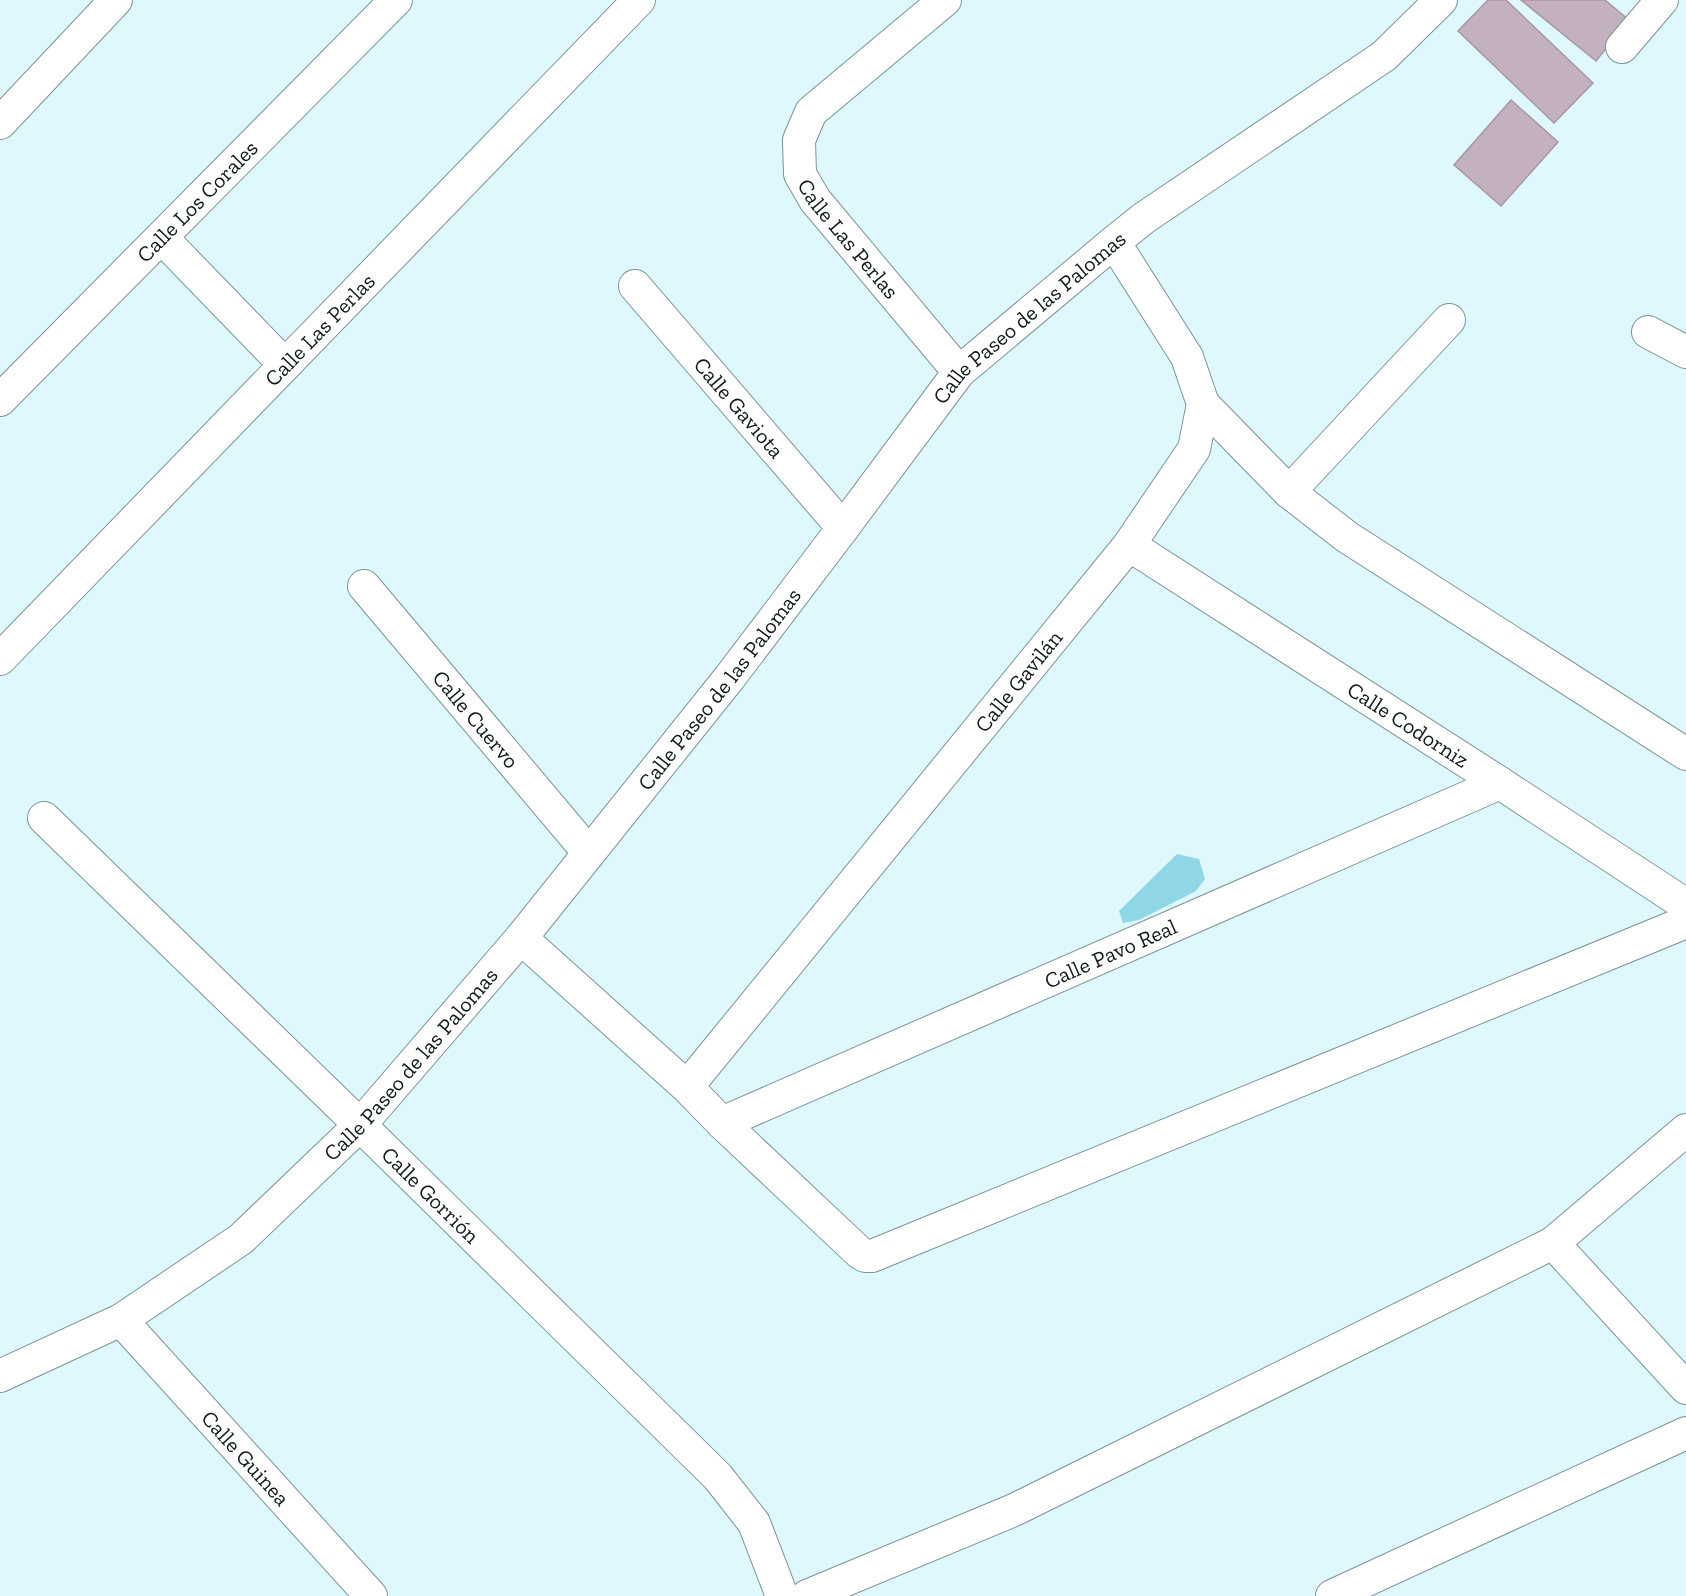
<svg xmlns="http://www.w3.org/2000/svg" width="1686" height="1596" font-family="'Zilla Slab',serif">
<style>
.green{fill:#8fd7e7}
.building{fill:#c4b1bf;stroke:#a896a3;stroke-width:1.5}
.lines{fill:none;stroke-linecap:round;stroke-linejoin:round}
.minor-casing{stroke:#7b9399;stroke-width:34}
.minor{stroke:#fff;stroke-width:32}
.labels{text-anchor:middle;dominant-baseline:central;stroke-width:5;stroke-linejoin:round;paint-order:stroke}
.street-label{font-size:22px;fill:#101a1c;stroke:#fff}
</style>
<rect width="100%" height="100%" fill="#def8fe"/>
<path class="green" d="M1177,854l22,5 6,20 -9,12 -57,29 -16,3 -4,-12z"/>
<g class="building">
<path d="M1488,0h18l87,83 -39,40 -96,-92z"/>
<path d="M1521,0h84l24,20 -33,41z"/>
<path d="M1511,100l47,42 -57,64 -47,-41z"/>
</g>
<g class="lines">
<defs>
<g id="minor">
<path id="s1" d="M945,0l-134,112 -12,28 1,34 15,26 144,172"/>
<path d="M1622,47l40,-47"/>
<path d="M0,123l116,-123"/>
<path d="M162,238l123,127"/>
<path id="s2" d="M635,286l208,242"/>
<path d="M1648,332l38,20"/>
<path id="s3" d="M0,400l396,-400"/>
<path d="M1203,404l86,88 160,-172"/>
<path d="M1289,492l58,45 339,217"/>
<path id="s4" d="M1129,545l371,238 186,122"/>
<path id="s5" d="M364,586l225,267"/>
<path id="s6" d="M0,659l639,-659"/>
<path id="s7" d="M44,818l316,307 358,352 36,46 28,73"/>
<path d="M521,938l166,149 35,36 138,130 5,3h7l814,-334"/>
<path id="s8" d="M687,1087l442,-542 65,-96 9,-45 -16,-47 -73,-115"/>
<path id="s9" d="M722,1123l778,-340"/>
<path d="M1553,1243l133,145"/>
<path id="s10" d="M121,1320l250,276"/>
<path id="s11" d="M0,1376l121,-56 120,-81 119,-114 161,-187 209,-261 113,-149 116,-156 155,-130 30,-24 240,-162 57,-56"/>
<path d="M807,1596l207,-86 539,-267 133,-113"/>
<path d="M1332,1596l354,-163"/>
</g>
</defs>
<use href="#minor" class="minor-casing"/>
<use href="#minor" class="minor"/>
</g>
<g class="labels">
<g class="street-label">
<text stroke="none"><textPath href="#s3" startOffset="280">Calle Los Corales</textPath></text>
<text stroke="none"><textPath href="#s1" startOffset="320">Calle Las Perlas</textPath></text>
<text stroke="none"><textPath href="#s11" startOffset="1494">Calle Paseo de las Palomas</textPath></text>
<text stroke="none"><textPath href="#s6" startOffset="459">Calle Las Perlas</textPath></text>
<text stroke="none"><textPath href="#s2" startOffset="160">Calle Gaviota</textPath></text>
<text stroke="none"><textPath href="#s8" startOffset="524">Calle Gavilán</textPath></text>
<text stroke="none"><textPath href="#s11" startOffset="1008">Calle Paseo de las Palomas</textPath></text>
<text stroke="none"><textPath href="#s5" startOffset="174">Calle Cuervo</textPath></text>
<text stroke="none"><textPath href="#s4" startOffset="332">Calle Codorniz</textPath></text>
<text stroke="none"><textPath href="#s9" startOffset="424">Calle Pavo Real</textPath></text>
<text stroke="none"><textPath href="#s11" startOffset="522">Calle Paseo de las Palomas</textPath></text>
<text stroke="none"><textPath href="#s7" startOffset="540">Calle Gorrión</textPath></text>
<text stroke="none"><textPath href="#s10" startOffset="186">Calle Guinea</textPath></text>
</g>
</g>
</svg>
